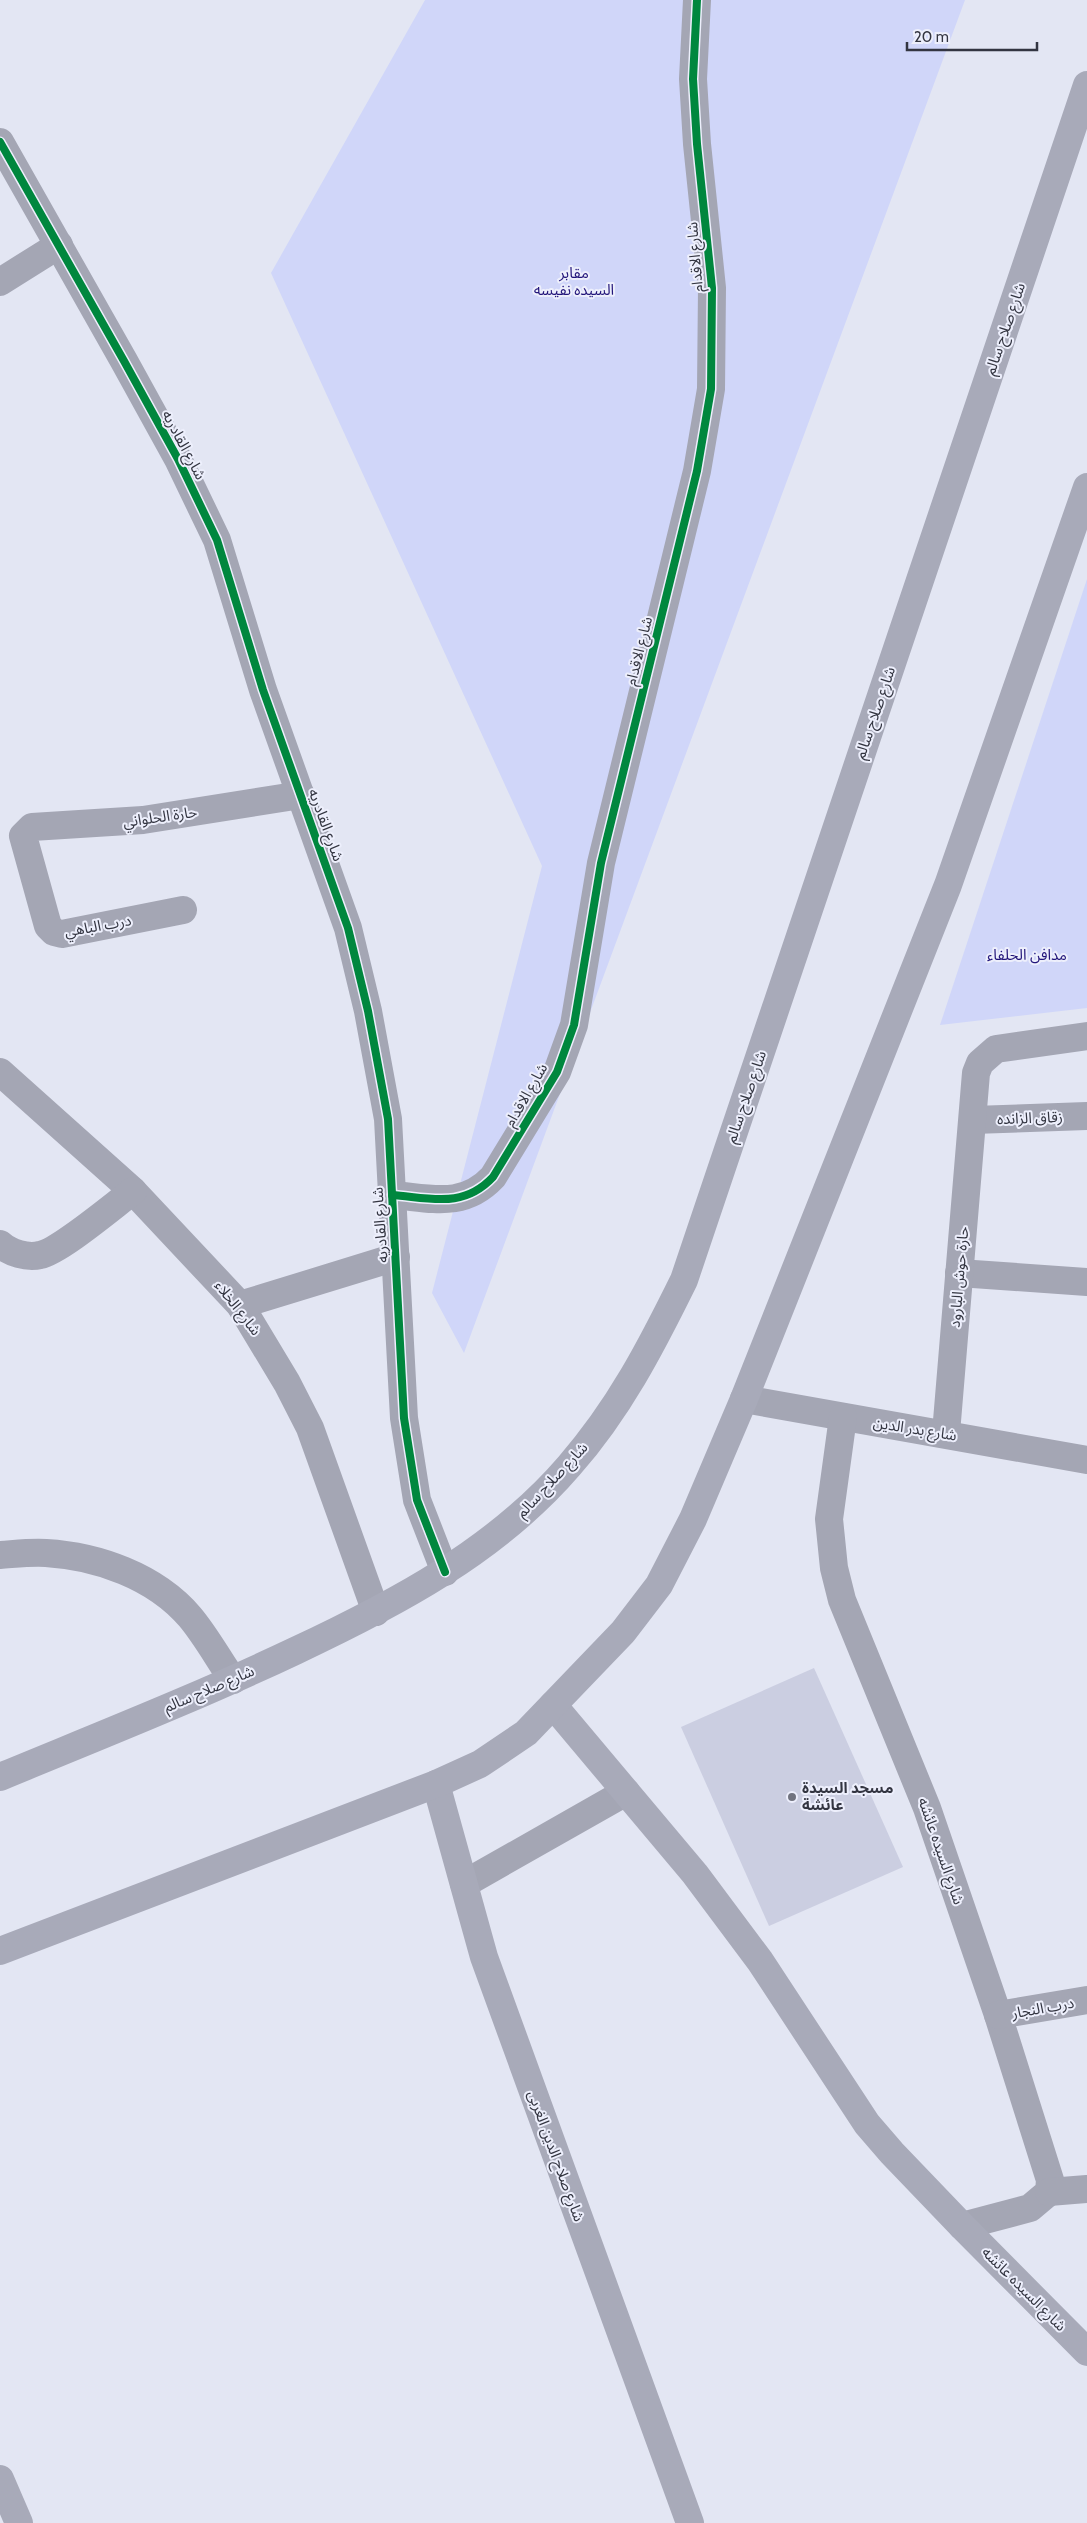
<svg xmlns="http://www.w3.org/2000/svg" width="1087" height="2523" font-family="Cabin,'Noto Sans Arabic',sans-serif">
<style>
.green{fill:#d0d6f9}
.building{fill:#cbcee1}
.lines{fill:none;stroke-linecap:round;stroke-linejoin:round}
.minor{stroke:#a4a6b4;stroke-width:28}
.major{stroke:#a8aab9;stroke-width:28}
.cycleway-casing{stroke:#edeffc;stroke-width:11}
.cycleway{stroke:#00873e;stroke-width:8}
.poi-dot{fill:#71737f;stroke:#edeffc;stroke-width:2}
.labels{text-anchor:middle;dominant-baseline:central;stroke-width:4;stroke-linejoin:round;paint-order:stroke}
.street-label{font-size:15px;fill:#333541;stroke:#edeffc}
.park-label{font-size:15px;fill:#22157a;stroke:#edeffc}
.poi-label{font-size:15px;font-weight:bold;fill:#333541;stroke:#edeffc;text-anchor:start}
</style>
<rect width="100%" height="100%" fill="#e3e6f3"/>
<g class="green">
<path d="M425,0h540l-501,1353 -32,-60 110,-427 -271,-593z"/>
<path d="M1087,579v429l-147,17z"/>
</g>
<path class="building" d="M814,1668l89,199 -134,59 -88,-199z"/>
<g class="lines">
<g class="minor">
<path d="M0,142l124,219 54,98 39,81 46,150 85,238 20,83 20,108 16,299 13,82 28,72"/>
<path d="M0,282l59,-37"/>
<path d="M183,910l-121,24 -8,-2 -6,-6 -25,-90 9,-9 111,-7 158,-25"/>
<path d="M0,1072l133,119 107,114 47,78 23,45 66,184"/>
<path d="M973,1120l114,-4"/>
<path d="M392,1195c39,3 71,14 101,-18l64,-105 17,-47 27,-162 96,-392 14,-82 1,-101 -15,-144 -4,-65 4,-79"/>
<path d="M0,1244c10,9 27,14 40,11 20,-4 74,-50 93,-64"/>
<path d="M959,1273l128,9"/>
<path d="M240,1305l156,-48"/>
<path d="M744,1399l343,61"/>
<path d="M843,1417l-14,102 5,49 8,32 85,208 71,207 52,165 -1,12 -19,16 -68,18"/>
<path d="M946,1433l30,-360 4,-10 16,-14 91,-13"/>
<path d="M0,1555c15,-1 31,-3 46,-2 51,3 109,23 144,64 16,19 29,43 43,63"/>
<path d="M464,1884l162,-92"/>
<path d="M998,2015l89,-15"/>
<path d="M1049,2192l38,-3"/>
</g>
<g class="major">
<path d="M553,1705l142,169 65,87 107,163 25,29 70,73 125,126"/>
<path d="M0,1777c99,-41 198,-80 295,-126 100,-47 201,-100 274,-185 50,-57 82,-119 115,-186l403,-1195"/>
<path d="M436,1784l48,173 206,566"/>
<path d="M0,1951l436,-167 44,-20 46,-31 97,-101 36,-47 34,-66 51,-120 204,-514 139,-398"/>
<path d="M0,2479l19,44"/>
</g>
<defs>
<g id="cycleway">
<path d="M0,142l124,219 54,98 39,81 46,150 85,238 20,83 20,108 16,299 13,82 28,72"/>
<path d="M392,1195c39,3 71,14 101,-18l64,-105 17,-47 27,-162 96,-392 14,-82 1,-101 -15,-144 -4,-65 4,-79"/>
</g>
</defs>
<use href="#cycleway" class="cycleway-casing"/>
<use href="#cycleway" class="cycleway"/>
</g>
<circle class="poi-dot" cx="792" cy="1797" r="5"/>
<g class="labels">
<g class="street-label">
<text transform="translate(695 257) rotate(-95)">شارع الاقدام</text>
<text transform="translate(1005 329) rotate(-71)">شارع صلاح سالم</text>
<text transform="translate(184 445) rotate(62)">شارع القادريه</text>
<text transform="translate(639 651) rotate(-76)">شارع الاقدام</text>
<text transform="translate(875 713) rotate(-71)">شارع صلاح سالم</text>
<text transform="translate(160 817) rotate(-8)">حارة الحلواني</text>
<text transform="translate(326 825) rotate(70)">شارع القادريه</text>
<text transform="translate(98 926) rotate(-10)">درب الباهي</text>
<text transform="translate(526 1095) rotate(-60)">شارع الاقدام</text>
<text transform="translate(746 1097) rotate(-71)">شارع صلاح سالم</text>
<text transform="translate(1030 1118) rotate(-2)">زقاق الزانده</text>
<text transform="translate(380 1225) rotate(-94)">شارع القادريه</text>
<text transform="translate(959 1277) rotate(-85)">حارة حوش البارود</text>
<text transform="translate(238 1308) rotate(52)">شارع الخلاء</text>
<text transform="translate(915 1429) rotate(9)">شارع بدر الدين</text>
<text transform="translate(552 1480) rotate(-47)">شارع صلاح سالم</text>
<text transform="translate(209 1689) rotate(-23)">شارع صلاح سالم</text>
<text transform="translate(941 1851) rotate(71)">شارع السيده عائشه</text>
<text transform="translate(1043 2008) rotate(-10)">درب النجار</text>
<text transform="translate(556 2156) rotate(70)">شارع صلاح الدين الغربى</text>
<text transform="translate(1024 2289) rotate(45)">شارع السيده عائشه</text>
</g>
<g class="park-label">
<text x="574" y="273">مقابر<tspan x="574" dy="17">السيده نفيسه</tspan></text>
<text x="1027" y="955">مدافن الحلفاء</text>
</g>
<g class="poi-label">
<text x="802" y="1788">مسجد السيدة<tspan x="802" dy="17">عائشة</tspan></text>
</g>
</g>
<path d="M907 42v8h130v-8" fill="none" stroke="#333541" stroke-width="2.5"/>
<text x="914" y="42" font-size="15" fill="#333541" stroke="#edeffc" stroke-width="4" paint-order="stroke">20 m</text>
</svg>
